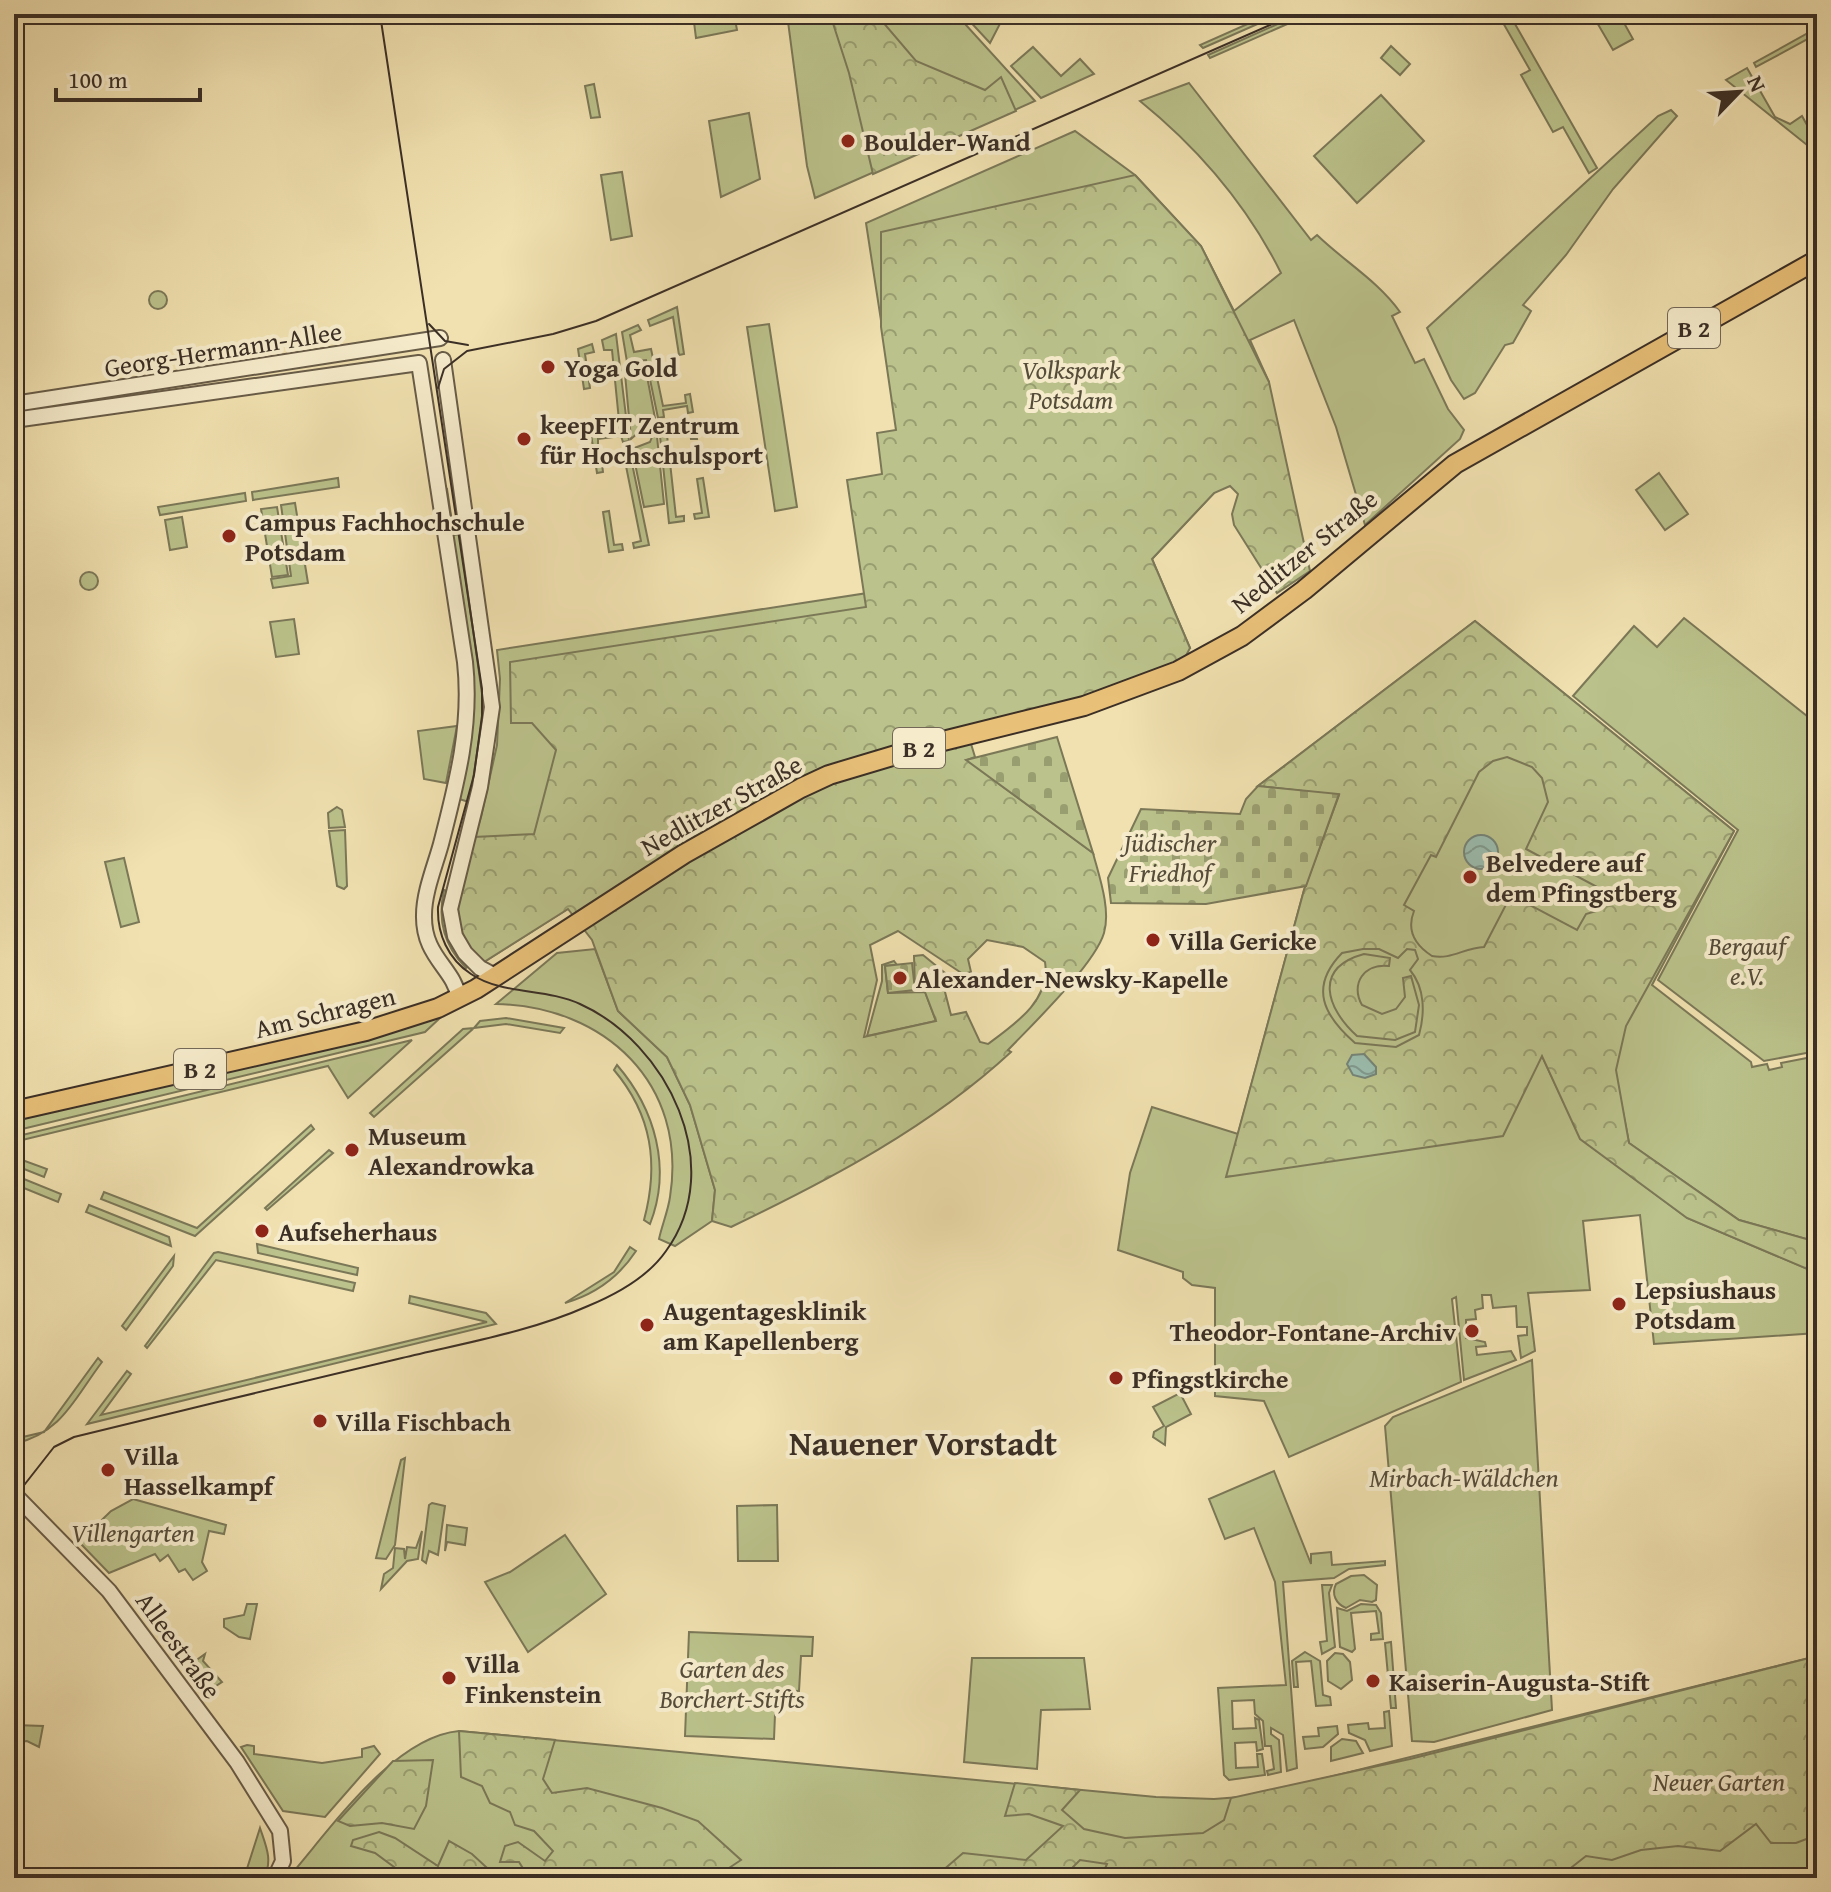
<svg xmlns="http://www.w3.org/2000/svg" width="1831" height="1892" font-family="'Gentium Book Plus',serif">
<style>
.green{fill:#bbc28b;stroke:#7b7858;stroke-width:2}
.forest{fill:url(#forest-crowns);stroke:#7b7858;stroke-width:2;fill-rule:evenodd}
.cemetery{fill:url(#cemetery-stones);stroke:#7b7858;stroke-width:2}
.water{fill:url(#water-waves);stroke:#758478;stroke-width:2}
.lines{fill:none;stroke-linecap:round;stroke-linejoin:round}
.tertiary-casing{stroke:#685c48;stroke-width:18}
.primary-casing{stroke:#3b2f26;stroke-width:22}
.tertiary{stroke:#f6eccc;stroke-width:14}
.primary{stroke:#e8c078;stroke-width:18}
.tram{stroke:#3b2f26;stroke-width:2}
.poi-dot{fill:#8f2418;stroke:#f6eccc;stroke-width:3}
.labels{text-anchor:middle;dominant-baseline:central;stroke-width:8;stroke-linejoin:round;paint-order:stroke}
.shield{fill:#f6eccc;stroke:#736858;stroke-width:2}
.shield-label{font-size:24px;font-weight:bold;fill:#3b2f26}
.poi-label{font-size:26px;font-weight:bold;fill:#3b2f26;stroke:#f6eccc;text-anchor:start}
.street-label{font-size:26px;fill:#3b2f26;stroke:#f6eccc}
.park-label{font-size:26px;font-style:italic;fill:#554c3a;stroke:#f6eccc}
.district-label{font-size:34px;font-weight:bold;fill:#3b2f26;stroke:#f6eccc}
</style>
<defs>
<pattern id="forest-crowns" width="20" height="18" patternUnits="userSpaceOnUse" patternTransform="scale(2)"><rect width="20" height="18" fill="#bbc28b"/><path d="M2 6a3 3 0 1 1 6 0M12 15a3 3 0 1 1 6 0" fill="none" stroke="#999e71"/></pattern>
<pattern id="cemetery-stones" width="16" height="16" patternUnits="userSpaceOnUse" patternTransform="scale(2)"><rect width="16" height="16" fill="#bbc28b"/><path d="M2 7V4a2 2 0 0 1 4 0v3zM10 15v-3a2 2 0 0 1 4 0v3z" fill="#999e71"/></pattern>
<pattern id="water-waves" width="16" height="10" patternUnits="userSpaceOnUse" patternTransform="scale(2)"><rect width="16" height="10" fill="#9bbdaf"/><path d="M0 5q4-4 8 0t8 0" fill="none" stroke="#809a8e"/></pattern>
</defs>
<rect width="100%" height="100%" fill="#f1e1b0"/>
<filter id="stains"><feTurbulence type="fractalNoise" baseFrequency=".0025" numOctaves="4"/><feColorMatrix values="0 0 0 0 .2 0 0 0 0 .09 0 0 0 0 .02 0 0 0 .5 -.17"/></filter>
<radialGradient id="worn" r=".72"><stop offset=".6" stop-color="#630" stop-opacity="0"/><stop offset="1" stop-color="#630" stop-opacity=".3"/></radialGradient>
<g class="green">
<path d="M693,14h41l3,16 -41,8z"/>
<path d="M787,14h169l79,87 -220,97 -8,-32z"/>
<path d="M963,14h42l-15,29z"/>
<path d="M1270,14h10l-77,34 -3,-3z"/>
<path d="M1300,14h10l-100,44 -2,-3z"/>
<path d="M1592,14h27l14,25 -20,11z"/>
<path d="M1511,17l86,151 -8,5 -26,-46 -10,5 -32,-57 9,-5 -28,-49z"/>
<path d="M1817,28v6l-61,33 -2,-4z"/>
<path d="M1391,46l19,18 -10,11 -19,-17z"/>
<path d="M1033,47l28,29 19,-17 14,15 -53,24 -30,-32z"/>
<path d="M1747,68l28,49 15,7 12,-8 15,27v10l-91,-73z"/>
<path d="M1189,83l122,157 6,-5c28,27 61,46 83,77l-8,4 23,47 9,-4 24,50 16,21 -4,9 -95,86 -29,-98 -42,-107 -44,20 19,42 -2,33 -53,78 -62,66 38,89 -589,240 -117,74 -22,-86 19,-59 16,-72 3,-66 -3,-29 370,-57 17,-118 14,-44 -32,-208 209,-92 60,44 66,71 33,65 47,-38c-33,-66 -83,-125 -141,-172z"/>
<path d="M594,84l6,33 -9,1 -6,-32z"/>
<path d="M1381,95l43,46 -67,62 -43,-47z"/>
<path d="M1671,110l6,6 -64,73 -47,66 -43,50 8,6 -18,32 -8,2 -30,48 -11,6 -13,-19 -24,-52 231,-212z"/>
<path d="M749,113l11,66 -39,18 -12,-76z"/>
<path d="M622,172l10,64 -21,4 -10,-65z"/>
<circle cx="158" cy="300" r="9"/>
<path d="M677,307l7,47 -5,1 -6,-38 -23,9 -2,-6z"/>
<path d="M769,324l28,183 -22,4 -28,-184z"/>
<path d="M638,325l3,5 -11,5 4,17 17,-3 12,57 23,-3 -1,-8 5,-1 3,18 -5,1 -1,-7 -24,4 1,7 -6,1 -12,-58 -19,2 -5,-30z"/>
<path d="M616,334l13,107 -6,1 -2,-6 -23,3v7l-5,1 -3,-19 6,-1 2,8 22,-4 -8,-81h-8l-2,-10z"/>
<path d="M592,344l2,8 -9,2 5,34 -6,1 -6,-40z"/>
<path d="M646,371l9,47 -24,21 -6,-65z"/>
<path d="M689,421h5l3,18h-6l-1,-7 -23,3 9,82 8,-1v5l-15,2 -10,-97h6l1,6h3l21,-4z"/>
<path d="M656,427l8,77 -20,3 -12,-58 18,-7z"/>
<path d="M629,449l20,96 -15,3 -1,-5 8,-2 -16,-80 -23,3 1,8 -6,1 -3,-19h5l2,6 23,-3v-7z"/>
<path d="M1659,473l29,41 -23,16 -29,-40z"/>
<path d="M338,478l1,9 -86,13 -1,-8z"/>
<path d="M703,478l6,39 -14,2 -1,-5 8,-1 -5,-34z"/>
<path d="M453,488h4l30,202 -15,113 -16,-5 13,-50 -28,-258 6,-1 7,46 6,-1z"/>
<path d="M245,493l1,8 -86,14 -2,-8z"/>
<path d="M295,503l13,80 -35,5 -2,-9 20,-3 -10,-71z"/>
<path d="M277,507l11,68 -16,2 -11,-68z"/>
<path d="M609,511l5,34 8,-1 1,6 -14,2 -6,-40z"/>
<path d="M182,517l5,30 -17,3 -5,-30z"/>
<circle cx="89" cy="581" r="9"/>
<path d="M1684,618l133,106v327l-53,10 -106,-81 80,-150 -165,-134 61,-70 23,21z"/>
<path d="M294,619l5,35 -23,3 -6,-35z"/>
<path d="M1475,621l259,210 -82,154 99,77 1,5 15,-3 2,6 13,-3 -1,-4 36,-7v186l-78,-22 -110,-77 -14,-73 -73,-14 39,83 106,79 130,55v60l-163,11 -14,-129 -57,6 7,69 -62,3 7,58 -14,7 -3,-22 9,-1v-8h-10l-1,-21 -23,2 -2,-13h-9l1,13 -8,2 1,9 -10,1v18l19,4 1,4 -10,1 1,8 34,-4 5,9 -52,20 -8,-83 -4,2 9,83 -172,75 -25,-56 -49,-5v-108l-23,-3 -9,-7v-6l-65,-22 12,-77 22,-66 86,27 66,-244 35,-95 -81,-9z"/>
<path d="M457,726l-11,57 -22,-4 -6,-48z"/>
<path d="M337,807l5,3 3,17 -16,1 -1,-15z"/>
<path d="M345,830l2,56 -3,3 -7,-3 -8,-55z"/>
<path d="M124,858l15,64 -18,5 -16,-65z"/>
<path d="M444,890l4,1 23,74 -5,3c-22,-22 -29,-47 -22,-78z"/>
<path d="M595,949l23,62 49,46 23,48 25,85 -3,31 -37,25 -16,-7c3,-14 9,-28 11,-42 18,-114 -66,-191 -174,-193l61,-51z"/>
<path d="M894,961l3,4 -12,1 3,27 37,-1 11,29 -69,15 15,-55v-16z"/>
<path d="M441,1017l-16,15 -411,99v-12z"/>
<path d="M506,1018l58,10 -4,5 -54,-9 -32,4 -100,89 -4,-4 93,-84 11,-1 6,-7z"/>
<path d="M412,1040l-64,58 -20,-32 -314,76v-5z"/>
<path d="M617,1065c38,44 55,103 33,159l-6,-4c15,-56 8,-105 -30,-150z"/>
<path d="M311,1125l3,4 -119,107 -94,-37 3,-7 93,36z"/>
<path d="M329,1150l4,3 -66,57 -2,-2z"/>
<path d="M14,1157l33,12 -3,8 -30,-12z"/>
<path d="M14,1175l47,19 -3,8 -44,-18z"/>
<path d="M89,1205l80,32 2,9 -85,-34z"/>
<path d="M257,1244l101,24 -1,7 -99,-22z"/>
<path d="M630,1247l6,4c-17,26 -40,43 -71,52l49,-31z"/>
<path d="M218,1252l137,31 -2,8 -137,-31 -69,88 -2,-2 69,-93z"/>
<path d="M174,1256l-1,10 -47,64 -4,-4z"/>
<path d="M410,1296l76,17 10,11 -409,100 40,-53 4,3 -30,41 386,-93 -78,-19z"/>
<path d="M98,1358l4,4c-28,37 -40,71 -88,82v-5l30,-7z"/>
<path d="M1532,1360l20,350 -118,32 -22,-1 -27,-315 8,-9z"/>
<path d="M1180,1393l11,21 -25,13 -1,18 -12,-8 1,-5 10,-6 -11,-19z"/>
<path d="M405,1458l-10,87 -9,14 -10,-1 25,-98z"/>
<path d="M1274,1471l37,93v-10l20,-2 1,13 53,-4v4l-36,4 -15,9 -51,4 14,186 -10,3 -4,-36 -12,-7v6l8,6 2,32 -13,3 -1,-4 7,-2 -3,-23h-6l-2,-25 -8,-7 -1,-14 -22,1 1,28 23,-1 -1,-10 4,2 4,29 -6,2 -1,-9 -21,1 1,25 22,-1 -1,-13h5l3,21 -36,5 -5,-5 -6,-87 68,-3 -11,-103 -21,-54 -29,11 -16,-40z"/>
<path d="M133,1499l93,26 -2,9 -15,-3 -7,31 5,9 -14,9 -8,-11 -6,3 -11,-17 -8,6 -5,-7 -46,19 -30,-31 32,-31z"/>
<path d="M432,1503l13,3 -7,49 -9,-4 -3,12 -4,-3 7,-55z"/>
<path d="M777,1505l1,56h-40l-1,-55z"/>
<path d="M447,1525l20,3 -2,17 -18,-3 -2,9z"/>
<path d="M422,1531l-4,28 -11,2 -26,28 3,-15 9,-6 2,-20 9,1 1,10 2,-12 9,1z"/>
<path d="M565,1535l41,59 -78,58 -43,-70 25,-10z"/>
<path d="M1364,1575l13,10 -1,15 -4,2 -12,-2 -14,8c-10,-4 -15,-14 -10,-24l15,-8z"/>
<path d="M1322,1585h10l-3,8 6,54 -13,7 -2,-12 7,-1z"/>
<path d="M247,1604h10l-7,35 -11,-2 -15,-10v-8l20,-4z"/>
<path d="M1361,1604l15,1 5,8 2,26 -12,1v-6l8,-1 -3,-22 -25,2 4,36 -3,3 -12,-5 -3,-39 10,3z"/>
<path d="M689,1632l124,5 -1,19h-11l-2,35 -23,-1 -2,49 -89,-3z"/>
<path d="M1391,1642l5,66h-5l-6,-65z"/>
<path d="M1305,1652l15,9 3,34 7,2 1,8 -15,1 -5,-45 -15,1 2,25h-4l-2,-26z"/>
<path d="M1335,1653l8,1 7,8 2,18 -11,9 -13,-8 -1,-20z"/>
<path d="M205,1654l-2,7 19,21 -20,13 -18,-26z"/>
<path d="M1817,1656v222h-1529c42,-48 105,-141 171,-147l697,66 58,2 39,-3z"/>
<path d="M972,1658h112l6,51 -49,1 -4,59 -73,-7z"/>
<path d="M1389,1711l3,35 -22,5 -5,-11 -16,-7 -1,-8 20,-2 1,6 16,-1 -1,-16z"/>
<path d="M14,1725l29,1 -4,21 -12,-6 -13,1z"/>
<path d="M1337,1726l1,8 -15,13 -18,2 -2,-12 16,-1 -1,-8z"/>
<path d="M1342,1739l14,2 7,12 -32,8v-14z"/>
<path d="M247,1745l7,1v8l68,9 40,-6v-8l12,-3 6,8 -55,63 -42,-6 -42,-64z"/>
<path d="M260,1828c6,18 13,32 4,50h-20z"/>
</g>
<g class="forest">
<path d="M830,14h46l40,47 69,29 16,-13 15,34 -143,63 -24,-101z"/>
<path d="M1135,175l66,71 68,136 41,189 -33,22 -43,-68 -2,-11 6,-20 -8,-8 -16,7 -62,66 38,89 -12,23 -210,63 7,23 -8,3 126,93c6,23 18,56 11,80 -9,31 -72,92 -96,117l3,2c-81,75 -180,127 -280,175l-19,-6 3,-31 -25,-85 -23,-48 -49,-46 -26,-71 -24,-31 -84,53c-43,-34 -22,-81 -10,-125l60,-3 22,-84 -24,-27h-21l-1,-61 356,-55 -19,-127 35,-6 -5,-41 19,-3 -15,-103v-95zM898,931l65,43 8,-2 -3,-13 19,-19 36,7 22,15c6,38 -30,62 -57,82l-8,-2 -14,-30 -15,3 -6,-23v-19l-22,-18 -9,1 1,34 10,2 11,29 -72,16 13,-57 -7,-35z"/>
<path d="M1475,621l259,210 -108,195 -10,44 13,73 110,77 78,22v31l-130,-55 -107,-79 -38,-83 -39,80 -277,41 78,-287 35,-95 -81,-9zM1507,757l25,10 10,11 6,24 -22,47 73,39 -6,13 3,10 -10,3 -9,16 -66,-35 -27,52c-20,1 -33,13 -52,9 -17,-11 -26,-25 -18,-45l-10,-6 27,-50 5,2 43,-85 14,-11zM1363,949h16l19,9 9,-9 8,1 3,9 -8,11c15,18 15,43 9,65l-23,12 -41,-4c-32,-28 -46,-56 -13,-90z"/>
<path d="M1364,954l26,4 -1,8c-25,-3 -39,18 -27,39l20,9 14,-5 9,-12 -2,-19 8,-2 8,29 -4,27 -20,8 -38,-4c-31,-28 -44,-68 7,-82z"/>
<path d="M1817,1656v179l-21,8h-25l-15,-19 -36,27 -42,-5 -37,4 -29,10 -26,-4 -28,22h-281l-3,-9 -22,3 -6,6h-145l6,-14 -27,-4 -17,17 -129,1 29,-25 63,7 37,-34 -34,-12 -24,2 10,-33 65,7 -18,20 22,19 41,9 78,-5 21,-13 7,-22 179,-39z"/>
<path d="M459,1731l96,9 -12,39 9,14 35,-5 75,20 36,13 43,39 -27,18h-185l-10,-16h-19l5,-16 13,-4 27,19 8,-10 -19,-20 -19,-6 -5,-13 -20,-9 -8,-17 -21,-9z"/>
<path d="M433,1760l-7,46 -12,23 -32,-6 -32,3 -12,-5 55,-60z"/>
<path d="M379,1832l16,6 43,28 11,-25 23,13 26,24h-89l-34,-25 -24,-7 2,-6z"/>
</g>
<g class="cemetery">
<path d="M1057,737l36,116 -127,-93z"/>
<path d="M1258,786l81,8 -33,92 -100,18 -95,-1 -3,-25 33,-69 99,5 6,-15z"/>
<path d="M912,963l3,27 -27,3 -3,-27z"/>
</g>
<g class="water">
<circle cx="1481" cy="852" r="17"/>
<path d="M1364,1054l12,13v7l-11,4 -12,-3 -6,-11 5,-9z"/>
</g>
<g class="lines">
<defs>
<g id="tertiary">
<path d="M443,360l49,347 -12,80 -30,122 5,27 10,17 15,15 15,8"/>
<path d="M14,404l426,-66"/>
<path d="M14,420l405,-57 46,299c7,63 -8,120 -24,182 -6,22 -17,48 -17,71 -1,42 30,53 35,83"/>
<path d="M14,1494l95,97 128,171 43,69 3,30 -8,17"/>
</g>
<path id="primary" d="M14,1111l352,-80 72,-23 38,-19 208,-135 117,-66 28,-13 110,-33 145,-36 94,-35 64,-35 62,-46 151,-126 362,-204"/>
</defs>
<use href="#tertiary" class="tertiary-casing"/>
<use href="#primary" class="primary-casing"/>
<use href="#tertiary" class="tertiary"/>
<use href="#primary" class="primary"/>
<g class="tram">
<path d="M429,324l16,17 23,4"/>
<path d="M438,388l6,-19 23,-18 86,-17 43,-13 699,-307"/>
<path d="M14,1498l40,-51 20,-10c109,-27 219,-53 328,-79 62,-15 128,-26 186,-52 29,-12 60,-29 78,-55 62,-85 1,-208 -86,-247 -34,-16 -78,-9 -109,-30 -23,-15 -34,-40 -33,-67l36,-132 8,-59v-27l-102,-675"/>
</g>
</g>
<g class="poi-dot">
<circle cx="848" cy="141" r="8"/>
<circle cx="548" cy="367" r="8"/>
<circle cx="524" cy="439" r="8"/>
<circle cx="229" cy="536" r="8"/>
<circle cx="1470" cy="877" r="8"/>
<circle cx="1153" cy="940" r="8"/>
<circle cx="900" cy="978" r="8"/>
<circle cx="352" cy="1150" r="8"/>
<circle cx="262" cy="1231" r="8"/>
<circle cx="1619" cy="1304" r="8"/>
<circle cx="647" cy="1325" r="8"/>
<circle cx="1472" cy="1331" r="8"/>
<circle cx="1116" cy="1378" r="8"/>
<circle cx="320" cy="1421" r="8"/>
<circle cx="108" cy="1470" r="8"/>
<circle cx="449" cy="1678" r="8"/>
<circle cx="1373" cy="1681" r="8"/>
</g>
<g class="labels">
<g class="shield">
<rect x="1668" y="308" width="52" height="40" rx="6"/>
<rect x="893" y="728" width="52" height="40" rx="6"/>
<rect x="174" y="1049" width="52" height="40" rx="6"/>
</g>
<g class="shield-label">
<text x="1694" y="328">B 2</text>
<text x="919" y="748">B 2</text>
<text x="200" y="1069">B 2</text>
</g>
<g class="poi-label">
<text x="864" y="141">Boulder-Wand</text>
<text x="564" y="367">Yoga Gold</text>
<text x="540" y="424">keepFIT Zentrum<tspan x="540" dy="30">für Hochschulsport</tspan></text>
<text x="245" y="521">Campus Fachhochschule<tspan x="245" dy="30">Potsdam</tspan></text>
<text x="1486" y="862">Belvedere auf<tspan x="1486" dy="30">dem Pfingstberg</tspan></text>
<text x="1169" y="940">Villa Gericke</text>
<text x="916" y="978">Alexander-Newsky-Kapelle</text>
<text x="368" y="1135">Museum<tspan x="368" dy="30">Alexandrowka</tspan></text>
<text x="278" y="1231">Aufseherhaus</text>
<text x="1635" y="1289">Lepsiushaus<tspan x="1635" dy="30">Potsdam</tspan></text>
<text x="663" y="1310">Augentagesklinik<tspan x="663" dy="30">am Kapellenberg</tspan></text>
<text x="1456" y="1331" text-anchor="end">Theodor-Fontane-Archiv</text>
<text x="1132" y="1378">Pfingstkirche</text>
<text x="336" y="1421">Villa Fischbach</text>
<text x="124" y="1455">Villa<tspan x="124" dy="30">Hasselkampf</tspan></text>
<text x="465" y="1663">Villa<tspan x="465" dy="30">Finkenstein</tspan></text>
<text x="1389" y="1681">Kaiserin-Augusta-Stift</text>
</g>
<g class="street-label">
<text transform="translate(223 349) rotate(-9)">Georg-Hermann-Allee</text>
<text transform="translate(1304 551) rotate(-39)">Nedlitzer Straße</text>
<text transform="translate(721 805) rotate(-29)">Nedlitzer Straße</text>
<text transform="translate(325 1012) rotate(-14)">Am Schragen</text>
<text transform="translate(179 1645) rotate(54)">Alleestraße</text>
</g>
<g class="park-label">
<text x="1071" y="369">Volkspark<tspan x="1071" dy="30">Potsdam</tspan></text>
<text x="1170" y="842">Jüdischer<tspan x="1170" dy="30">Friedhof</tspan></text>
<text x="1747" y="945">Bergauf<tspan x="1747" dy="30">e.V.</tspan></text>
<text x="1464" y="1477">Mirbach-Wäldchen</text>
<text x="133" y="1532">Villengarten</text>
<text x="732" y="1668">Garten des<tspan x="732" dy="30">Borchert-Stifts</tspan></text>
<text x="1719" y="1781">Neuer Garten</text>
</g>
<g class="district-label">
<text x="923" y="1442">Nauener Vorstadt</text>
</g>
</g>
<rect width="1831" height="1892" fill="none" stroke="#f1e1b0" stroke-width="48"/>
<rect x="16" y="16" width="1799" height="1860" fill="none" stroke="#3b2f26" stroke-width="4"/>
<rect x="24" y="24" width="1783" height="1844" fill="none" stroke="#3b2f26" stroke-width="2"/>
<g transform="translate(1739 92) rotate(65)" stroke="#f6eccc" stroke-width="6" paint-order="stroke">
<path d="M0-6L14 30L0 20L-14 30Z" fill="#3b2f26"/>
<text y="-12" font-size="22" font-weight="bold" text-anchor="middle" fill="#3b2f26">N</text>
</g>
<path d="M56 88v12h144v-12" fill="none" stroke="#3b2f26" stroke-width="4"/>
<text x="68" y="88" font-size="24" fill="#3b2f26" stroke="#f6eccc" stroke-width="6" paint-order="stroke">100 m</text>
<rect width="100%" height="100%" filter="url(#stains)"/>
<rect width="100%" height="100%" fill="url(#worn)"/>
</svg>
